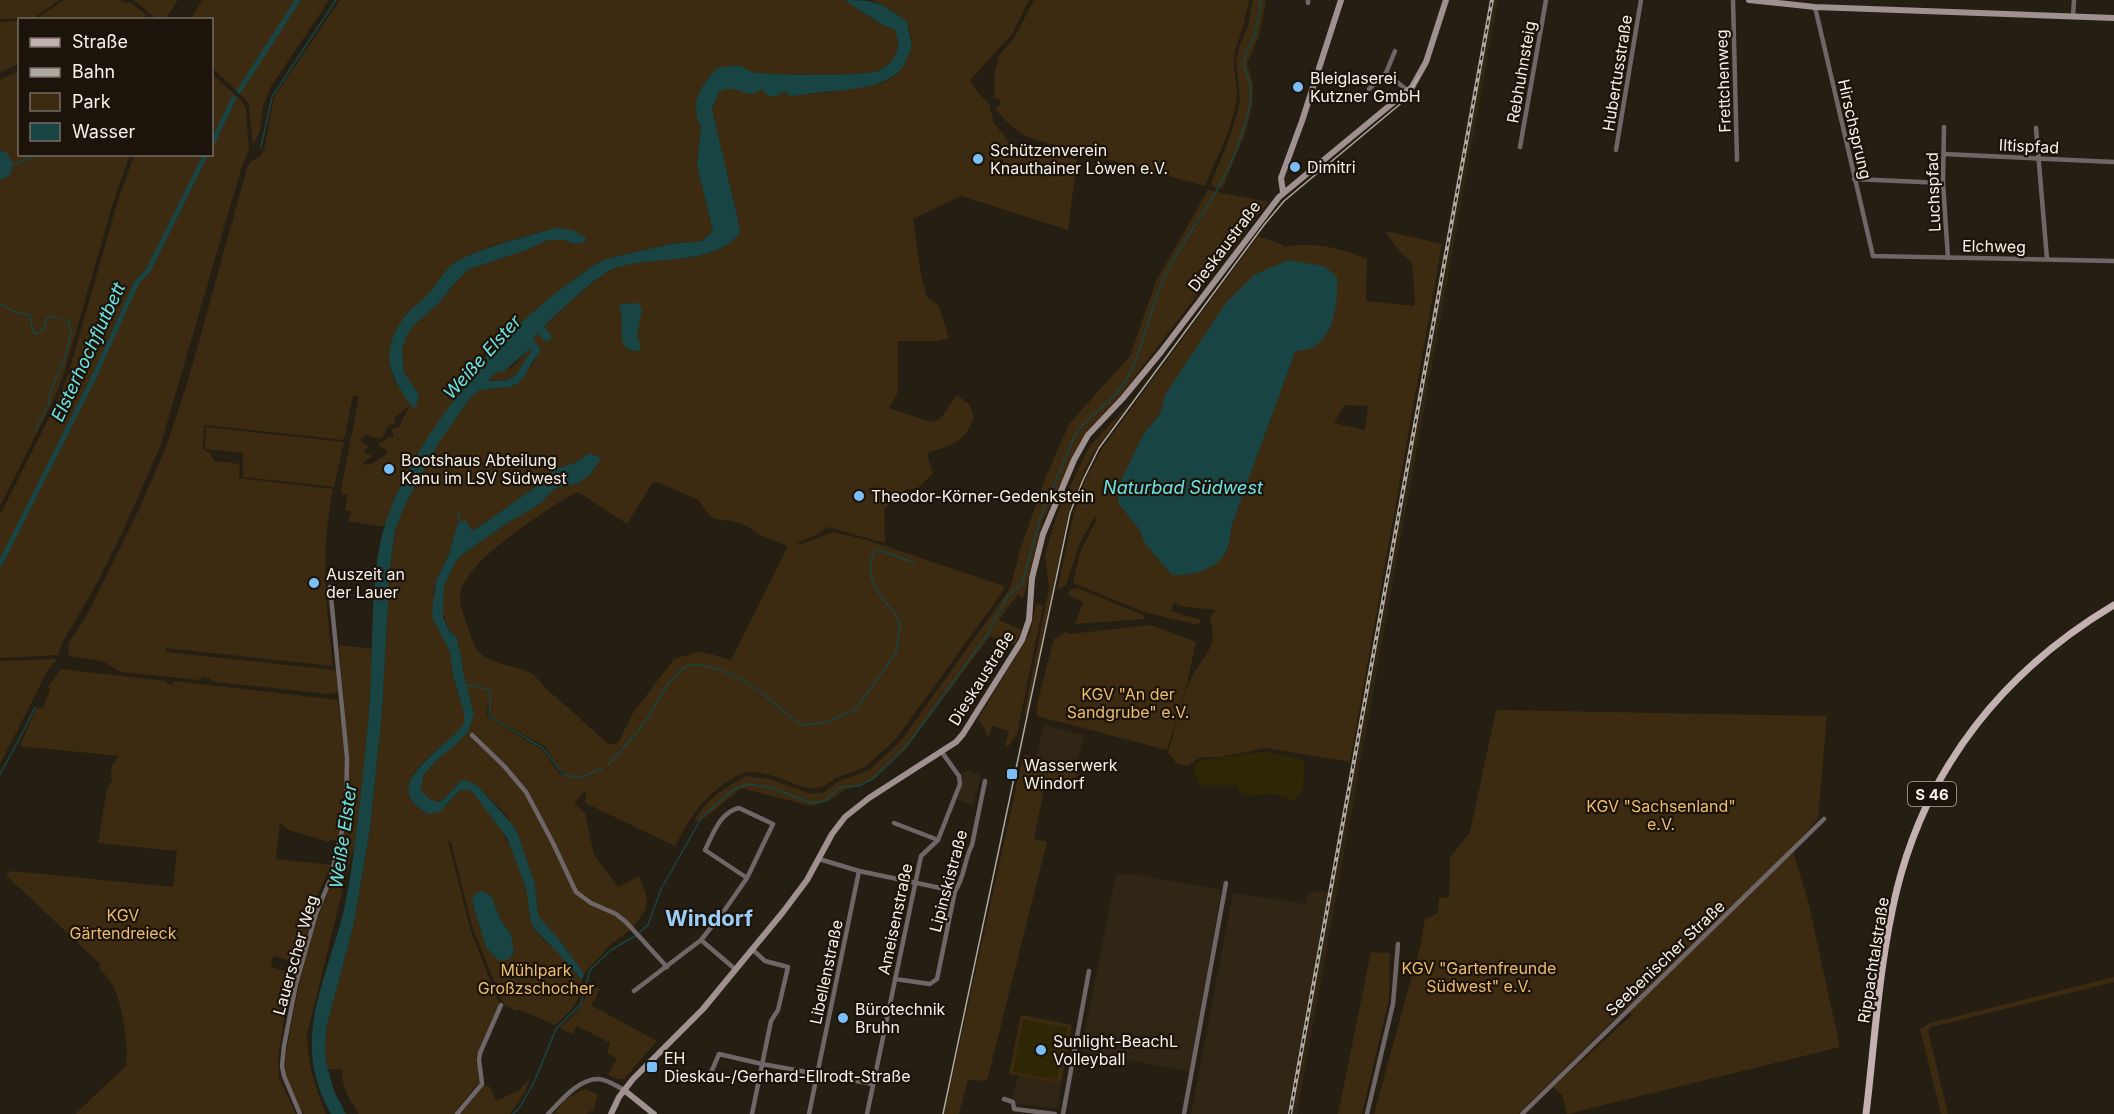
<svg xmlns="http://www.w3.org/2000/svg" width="2114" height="1114" font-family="Inter,sans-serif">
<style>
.built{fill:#312616}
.green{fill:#3c2b10;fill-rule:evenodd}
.sand{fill:#2e2604}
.water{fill:#194444;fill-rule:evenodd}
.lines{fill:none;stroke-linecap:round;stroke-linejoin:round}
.stream{stroke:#194444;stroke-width:1.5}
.canal{stroke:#194444;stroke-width:5}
.river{stroke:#194444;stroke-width:9}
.street{stroke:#6f6767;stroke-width:4.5}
.secondary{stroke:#9e9190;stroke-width:6}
.primary{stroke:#c2b1b0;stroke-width:7}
.tram{stroke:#afaaa1;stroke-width:1.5}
.rail-casing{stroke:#afaaa1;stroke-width:4}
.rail{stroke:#1c140a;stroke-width:1.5;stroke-dasharray:4.5;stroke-linecap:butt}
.poi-dot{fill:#7cbef9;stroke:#1c140a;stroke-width:2}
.labels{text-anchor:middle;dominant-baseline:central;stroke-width:4.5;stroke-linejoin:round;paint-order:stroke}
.shield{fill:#1c140a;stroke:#b4aea6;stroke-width:1.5}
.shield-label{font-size:15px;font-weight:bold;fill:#f5f0e9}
.street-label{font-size:16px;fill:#f5f0e9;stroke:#1c140a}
.poi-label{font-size:16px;fill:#f5f0e9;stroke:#1c140a;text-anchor:start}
.park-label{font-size:16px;fill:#ecbb71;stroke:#1c140a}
.water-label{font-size:18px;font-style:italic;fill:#6be3e5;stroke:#1c140a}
.district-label{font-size:22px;font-weight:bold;fill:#9cccf8;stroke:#1c140a}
</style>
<rect width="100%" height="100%" fill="#251e12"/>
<g class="built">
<path d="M1489,0h9l-201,1114h-106l42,-221 73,11 3,-13 19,1z"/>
<path d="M1044,725l40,10 -9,36 -39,-13z"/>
<path d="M967,770l14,5 -8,31 -16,-7 6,-18 -3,-7z"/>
<path d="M1116,874h18l87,16 -31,182 -109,-21z"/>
<path d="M1018,1075l43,8 -3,23 -3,2 -37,-4 -5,-8z"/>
</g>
<g class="green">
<path d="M0,0h59l-25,18 -34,1z"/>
<path d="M64,0h56l5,3 4,-1 14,10 3,4 -4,4 -106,-1z"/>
<path d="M134,0h44l-12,18 -8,2z"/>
<path d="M202,0h127l-59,88 -7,19 -3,24 -7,14 -4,-40 -7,-9 -30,-28v-48l-21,-1z"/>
<path d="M340,0h504l37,24 14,6c7,17 1,33 -17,41 -12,5 -111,5 -125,1 -5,-1 -8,-5 -13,-5 -7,-1 -16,1 -23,1l-14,17 -6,34 4,8 -4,38 16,66 -11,10 -32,3 -60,14 -13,5 -47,34 -43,38 -2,-1 -13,13 -4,-3 -6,11 7,7 -52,62 -38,64 -15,39 -36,-6 3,-9 -6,-2 3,-16 -5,1 -2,-5 18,-94h-6l-9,44 -140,-15 -1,25 6,2 6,9 25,3 -1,14 94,11c-13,65 -7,113 0,177l-167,-18v4l167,18 3,1 2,21 -10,2 -112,-12 -5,-1 -1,-3 -8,-1 -2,3 -79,-8 -19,-11 -33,-5 -1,-12 20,-31 51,-104 27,-62 22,-66 59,-213 3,-6 11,-6 3,-7 10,-52zM555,228l30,14 -10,2 -11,-4h-16l-24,11 -55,18 -15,15 -15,19 -26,23 -7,11 -4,14 2,21 15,23 -7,12 -18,-27 -4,-13 16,-53 20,-17 30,-35 32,-15zM410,405l-11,22 -7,2 2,8h-6l-10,8 9,6v3l-14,9 -9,2 -1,-2 9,-7 -8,-4 5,-6 -8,-5v-2l5,-4 13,4 4,-2c5,-8 0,-11 13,-14l-2,-5z"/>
<path d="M872,0h157l-17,34 -42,46 8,13 12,12 3,17 17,21 67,17 -9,70 -107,-34 -48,23 8,56 6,22 12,9 10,32 -10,3h-41v51l-9,16 42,14 9,-3 17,-24 13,10 4,13c-11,26 -21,27 -47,35l6,21 -15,14 -13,2 -21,19 1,34 -58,-16 -11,8 -19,8 5,1 31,-12 34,8 137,46 -1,5 -107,148 -31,28 -29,11 -14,9 -12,2c-19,-6 -38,-16 -58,-17 -10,0 -17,5 -25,10 -27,18 -37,37 -52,64l-90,-43 1,-13 -12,13 11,10 9,42 24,32 21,-11 8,21 -2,13 -12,18 -22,16 -27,30 -23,-32 -20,-23 -3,-5 -3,-28 -17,-52 -12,-19 -27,-28 -21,-3 -14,15 -9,3 -11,-6 -3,-5 2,-15 14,-16 31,-28 6,-18 -11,-42 -2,-16 -5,-19 -7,-7 -7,-19 2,-24 12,-26 7,-7 43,-30 34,-20 14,-15 24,-6 15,-11 -4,-19 -14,10 -19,6 -12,12 -71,50 -16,-7 -7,28 -14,29 -3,14 9,40 8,17 3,23 11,38v10c-12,22 -65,44 -53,74 4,9 9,13 17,17l18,-8 14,-16 4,-2c28,8 54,74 62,100 4,14 3,28 9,41 4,9 16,16 23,23 8,9 16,19 24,28 -2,24 -10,29 -27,45l-37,-16 -1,2 -12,-5 -32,-76 -22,-88 -3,-1 23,90 28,73 -23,52 3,26 -26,32h-94c-9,-14 -18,-28 -17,-44l-14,-1 -3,-14 1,-26 28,-106 16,-94 12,-117 8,-143 5,-39 12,-29 31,-57 32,-46 10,-8 24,-2 18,-8 15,-23 -2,-14 -2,-4c12,-15 64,-63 80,-70 40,-16 99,0 127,-36l-3,-18 -25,-106 7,-17 8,-5 58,4 14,5 6,-2 19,-1 57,-10 16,-8 15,-28 -2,-16 -3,-9 -16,-12zM658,482l40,18 12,16 5,3 17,2 13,4 17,11 26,10 -57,114 -24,-7 -10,-1 -23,7 -41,54 -15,30 -10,1 -53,-48c-10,-6 -14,-16 -23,-22 -14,-9 -36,-8 -51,-20 -8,-7 -10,-19 -14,-29 -3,-9 -8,-21 -7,-31 5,-33 87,-85 115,-101l3,-1 49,32 25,-40zM490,704v9l3,5 53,29 11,19 9,8 -4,1 -3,-2 -16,-23 -54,-32 -2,-3 1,-10zM492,897l8,22 11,15 3,18 -28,-5 -14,-46z"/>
<path d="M1034,0h215l-5,23 -9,28 -1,14 3,29 -2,16 -8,25 -22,51 -161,-44c-26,-8 -31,-13 -49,-33l6,-5 -2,-6h-5l1,-26 4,-17 15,-17z"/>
<path d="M1253,0h13l-7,36 -12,27 6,22 -1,21 -7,28 -23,55 -8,-2 -3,-4 19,-46 10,-35 -4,-41 3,-14 9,-21z"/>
<path d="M19,21v42l-19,10v-51z"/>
<path d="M19,70l1,84 110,1 -17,48 -50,174 -11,26 -52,103v-326h2l2,-29 -4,-1v-70z"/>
<path d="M212,74l28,25 6,9 3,43 -6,12 -83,284 -37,84 -29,58 -32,54 -4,12 -58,3v-143l56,-111 11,-26 50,-174 17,-49 78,-1z"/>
<path d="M1208,190l60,12 -148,194 -35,37 -42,87 -19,75 -3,3 -3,-4 -19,26 23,10 -7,15 -25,-9 -85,114 -33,31 -26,8 -16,11 -19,6 -70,-18 -36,30 -12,4 11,-16 14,-13 27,-17 25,3 41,15 13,-2 15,-11 30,-11 31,-28 107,-149 4,-8 10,-38 24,-68 24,-55 61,-68 26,-75z"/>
<path d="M1386,231l56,13 -92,518 -85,-14 -44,9h-20l-14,9 -11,-3 -8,-11c7,-22 11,-46 20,-67 11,-27 32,-34 22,-67l6,-8 -37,-4 -4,-4 -4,9 30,9 -3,5 -54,-13 -71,-29 7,-30 17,-34 -2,-3 -15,26 -14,43 -9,5 17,-77 11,-33 18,-33 155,-211 25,9 1,2c28,-6 57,1 83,12l-1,42 48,5 1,-6 -3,-37 -11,-10 -15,-20zM1330,329l-17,18 -18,5 -63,173 -5,26 -83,-9 -5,-13 -20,-26 24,-68 18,-23zM1345,405l23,1 -3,24 -31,-7z"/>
<path d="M530,348l1,4c-18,23 -9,28 -43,29l7,-8 17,-6z"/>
<path d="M1131,402l-33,44 -13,23 -17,46 -41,198 -3,3 25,-128 -4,-33 8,-28 7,-20 29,-60z"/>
<path d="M206,427l138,15 -10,45 -91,-10v-24l-38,-4z"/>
<path d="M1078,588l65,27 2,4 -70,5 8,-22 -14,-7v-5z"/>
<path d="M1036,604l7,2 -26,128 -9,13 -3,-1 4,-15 -17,-5 -5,14 -1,-9 -8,-12 52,-86z"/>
<path d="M1151,625l45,17 -9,42 -20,66 -130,-34v-12l17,-65 11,-7 5,2z"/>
<path d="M339,645l34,4 -7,104 -12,98h-2l-45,184c1,30 8,51 19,79h-22l-8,-12 -11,-28 1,-21 14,-74 17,-59 14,-35 17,-70 1,-57z"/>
<path d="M56,659l1,1 -8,8 -49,96v-103z"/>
<path d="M61,669l105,12 1,3h6l1,-3 164,19c5,41 15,102 -1,141l-7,-2 -1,3 -40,-12 -9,-7 -4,36 55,6 -15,34 -2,3 -5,-1 -3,9 8,1 -15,49 -5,2 -21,-6 -2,11 20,6 -13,86 1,19 17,36h-221l51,-48c2,-18 0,-31 -3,-47 -5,-24 -7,-33 -24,-51l2,-3 -94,-89v-3l6,-2 160,16 4,-36 -79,-8 9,-55 5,-7 -1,-14 8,-11 -99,-10 16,-38h7l7,-18 -2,-3z"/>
<path d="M1496,710l331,6 -9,103 -26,29 16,53 32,146 -273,67 -5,-19 -9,-8 79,-72 -6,-7 -108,106h-144l47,-171 4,-24 13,-6 1,-15 10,-1 1,-39 20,-26z"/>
<path d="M1026,755l52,19 -9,13 -23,-8 -12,60 13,3 -60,239 -19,-1 -9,34h-15l79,-358z"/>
<path d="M1371,952l19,1 -1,46 -27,115h-24z"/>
<path d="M2114,977v5l-183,45 -3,4 20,83h-7l-21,-85 10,-6z"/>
<path d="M589,983l11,6 -9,16 66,36 -33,38h-8l-8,-4 9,-17 -10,-5 3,-10 -33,-17 -5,8 -12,-6c17,-17 25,-21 29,-45z"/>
<path d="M1021,1015l51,10 -11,58 -52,-9z"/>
<path d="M530,1078l-5,14 -15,22h-49l23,-29 6,2 6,14 22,-10z"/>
<path d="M584,1089l14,5 -4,15 -8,5h-32l11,-14z"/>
</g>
<g class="sand">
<path d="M1265,752l40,8 -2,28 -9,14c-19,-15 -34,-1 -55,-10l-2,-7h-37l-7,-16 7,-9z"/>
<path d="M1023,1019l44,9 -10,52 -44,-8z"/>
</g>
<g class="water">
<path d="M844,0c32,0 37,2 63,22l5,25c-4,9 -9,23 -17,28 -22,16 -62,15 -88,19 -6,1 -11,2 -18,2l-4,-5 -8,5h-9l-6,-7c-17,14 -24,-8 -43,3l-7,17 25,106 3,18c-28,35 -87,21 -127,36 -16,6 -68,55 -80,70l7,10v3l-9,12 -6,12 -7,7 -8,4 -30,3 -10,8 -32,46 -31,57 -12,29 -5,38 -8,144 -12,117 -16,94 -28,106 -1,26 3,14 6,22 12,23h-15c-40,-69 -8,-127 11,-196 5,-21 9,-45 12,-67 7,-57 14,-114 17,-172 2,-46 0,-111 14,-154 16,-52 63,-125 103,-163l-3,-5 20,-23 2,1 43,-38 47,-34 13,-5 60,-14 32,-3 11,-10 -16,-66 4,-38 -4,-8 -1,-18 7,-16 14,-17c7,-1 16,-3 23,-2 5,1 8,5 13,6 14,4 113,4 125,-1 18,-8 24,-24 17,-41l-14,-6zM530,349l1,3c-18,22 -9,29 -43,29l7,-8 4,-2 3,2z"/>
<path d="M0,150l7,3 6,12 -4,11 -9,4z"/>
<path d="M555,228l18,2 13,8 -1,4 -10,2 -11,-4h-16l-24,11 -55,18 -15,15 -15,19 -26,23 -7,11 -4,14 2,21 15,23 -3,12h-4c-24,-33 -33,-55 -7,-91 6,-8 16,-14 23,-22 9,-10 19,-28 31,-34 30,-15 64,-22 96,-32z"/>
<path d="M1288,260l36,6 13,11c1,23 -1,55 -23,70 -5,3 -14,3 -19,5l-63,173c-2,8 -2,17 -5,24 -8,21 -36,27 -55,26l-28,-33 -5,-13 -20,-25 -2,-15 26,-54 18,-23 4,-17 60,-91 29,-29z"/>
<path d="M639,303l3,6 -5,27 4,10 -2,5c-28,1 -12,-31 -20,-47z"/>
<path d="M589,453l12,5 -11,17 -12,8 -24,6 -14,15 -34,20 -43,30 -7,7 -12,25 -1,31 6,13 7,7 5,19 2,16 11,42 -6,18 -16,16 -15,12 -14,16 -2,15 10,9 8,2 5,-3 17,-18 6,-1 12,7 34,38 5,9 17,51 3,29 3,5 20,23 23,32 -2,6 -24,-27 -22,-22 -5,-8 -5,-35 -19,-50 -33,-44 -5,-4h-9l-20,22 -12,2c-55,-31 22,-66 36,-91v-10l-11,-38 -3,-23 -17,-33 -1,-8 4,-30 14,-29 7,-28 8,-4 8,11 71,-50 12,-12 19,-6z"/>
<path d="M482,891l10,6 8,22 11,15 3,18 -5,7 -10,2 -13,-14 -14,-46 4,-8z"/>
</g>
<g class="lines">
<g class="stream">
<path d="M261,147l11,-50 64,-97"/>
<path d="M13,165l27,-11"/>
<path d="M0,304l15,8 15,3 3,17 4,2 7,-5 3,-11 5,-2 6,2"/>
<path d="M35,430l13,-24 3,-16 13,-29 7,-27 -3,-14h-6"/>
<path d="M458,512l3,11"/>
<path d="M467,685l9,1 13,4c4,8 -2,18 1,27l53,31 20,26 17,4 23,-10"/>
<path d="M608,765c12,-13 25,-27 36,-42 11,-15 28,-55 48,-58 15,-2 48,12 60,21 18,12 32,27 50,39l25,-3 28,-12 41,-57 4,-29 -4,-9 -18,-22 -6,-13 -2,-12 3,-15 6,-3 36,13"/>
<path d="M0,774l24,-44 11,-23"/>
<path d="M513,1114l7,-7 14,-25 22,-53 25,-25 9,-34 21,-20 26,-15 11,-10 13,-36 41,-72 27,-24 10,-6 10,-3 23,4 40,15 13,-2 15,-14 19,-1 16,-9 33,-33 80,-110 19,-38 11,-9 5,-6 18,-65 34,-81c13,-20 34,-30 47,-49 22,-32 25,-71 41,-106 22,-46 58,-86 75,-135 6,-18 16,-43 12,-62 -2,-8 -7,-14 -6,-22 1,-9 7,-17 10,-25 4,-12 5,-24 7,-36"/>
</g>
<g class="canal">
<path d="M239,91l59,-91"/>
<path d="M212,144l22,-46"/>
<path d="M0,564l94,-187 43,-95 11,-11 58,-117"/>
</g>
<path class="river" d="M536,323l11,14"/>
<g class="street">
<path d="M1733,0l4,160"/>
<path d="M1308,3v-3"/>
<path d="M1815,7l58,249 241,5"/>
<path d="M2073,17l1,-17"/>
<path d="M1386,73l22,18"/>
<path d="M1369,89l17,-16 9,-22"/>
<path d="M1944,127l-1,56 5,75"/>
<path d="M2036,128l11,131"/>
<path d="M1520,147l26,-147"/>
<path d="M1616,150l25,-150"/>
<path d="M1944,154l170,8"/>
<path d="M1854,179l89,4"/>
<path d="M472,735l32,31 22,26 27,51 23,49 15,11 25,11 10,8 41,45"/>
<path d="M894,823l44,17"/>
<path d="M819,859l40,12 96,20"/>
<path d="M701,940l34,29"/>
<path d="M895,979l35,5 7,-5 18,-88c10,-14 9,-31 17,-46l13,-64"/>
<path d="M634,991l67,-51 23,-29 23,-33 -42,-28c8,-16 15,-38 34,-42l34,16 -26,54"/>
<path d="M707,1082l12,-28 43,10 111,20"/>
<path d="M1004,1099l9,3 1,7 41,5"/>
<path d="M300,1114l-16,-38 -2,-10 2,-20 12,-62 20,-70 14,-34 16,-66 1,-56 -17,-171"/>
<path d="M457,1114l25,-30 -3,-24 1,-7 21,-48"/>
<path d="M548,1114c13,-13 30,-35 50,-35 9,0 18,7 26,11"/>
<path d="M752,1114l19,-93 7,-11 10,-43 -23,-6 -13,-12"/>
<path d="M809,1114l50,-243"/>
<path d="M867,1114l54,-258 17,-16 22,-56 -1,-8 -18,-25"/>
<path d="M1063,1114l26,-143"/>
<path d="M1184,1114l42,-231"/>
<path d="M1367,1114l26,-110 5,-60"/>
<path d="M1522,1114l302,-295"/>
</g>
<g class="secondary">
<path d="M1749,0l66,7 299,11"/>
<path d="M1283,192l-2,-14 21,-57 39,-121"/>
<path d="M624,1090l30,24"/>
<path d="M611,1114l8,-17 14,-18 70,-70 80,-97 24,-32 25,-46 13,-17 24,-19 87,-56 7,-8 59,-94 7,-20 3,-42 11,-44 31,-74 14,-25 35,-37 38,-46 118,-155 133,-110 14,-25 20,-62"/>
</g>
<path class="primary" d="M1866,1114c9,-75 13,-152 31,-225 31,-124 108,-219 217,-284"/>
<path class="tram" d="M943,1114l127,-601 13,-33 16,-32 165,-223 20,-24 121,-101 14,-24"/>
<defs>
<path id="rail" d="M1290,1114l202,-1114"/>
</defs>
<use href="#rail" class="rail-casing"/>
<use href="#rail" class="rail"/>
</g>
<g class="poi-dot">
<circle cx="1298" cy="87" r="6"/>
<circle cx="978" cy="159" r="6"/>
<circle cx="1295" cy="167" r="6"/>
<circle cx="389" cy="469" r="6"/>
<circle cx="859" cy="496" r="6"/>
<circle cx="314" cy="583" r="6"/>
<rect x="1006" y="768" width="12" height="12" rx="3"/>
<circle cx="843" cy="1018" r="6"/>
<circle cx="1041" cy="1050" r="6"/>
<rect x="646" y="1061" width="12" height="12" rx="3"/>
</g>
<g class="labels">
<rect class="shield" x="1908" y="782" width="48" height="24" rx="4.5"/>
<g class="shield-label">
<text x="1932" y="794">S 46</text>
</g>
<g class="street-label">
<text transform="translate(1521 72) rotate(-80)">Rebhuhnsteig</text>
<text transform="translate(1617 73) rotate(-81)">Hubertusstraße</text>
<text transform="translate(1723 81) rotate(-92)">Frettchenweg</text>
<text transform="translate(1855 129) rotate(77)">Hirschsprung</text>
<text transform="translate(2029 146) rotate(3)">Iltispfad</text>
<text transform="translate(1933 192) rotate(-92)">Luchspfad</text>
<text transform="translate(1224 246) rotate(-53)">Dieskaustraße</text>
<text transform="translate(1994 246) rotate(1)">Elchweg</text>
<text transform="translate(981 678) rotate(-58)">Dieskaustraße</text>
<text transform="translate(948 881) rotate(-75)">Lipinskistraße</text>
<text transform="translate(895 919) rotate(-78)">Ameisenstraße</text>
<text transform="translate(295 955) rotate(-74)">Lauerscher Weg</text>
<text transform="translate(1665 958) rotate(-44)">Seebenischer Straße</text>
<text transform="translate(1873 960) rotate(-81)">Rippachtalstraße</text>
<text transform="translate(826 972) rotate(-78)">Libellenstraße</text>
</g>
<g class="poi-label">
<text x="1310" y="78">Bleiglaserei<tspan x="1310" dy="18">Kutzner GmbH</tspan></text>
<text x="990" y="150">Schützenverein<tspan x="990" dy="18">Knauthainer Lòwen e.V.</tspan></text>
<text x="1307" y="167">Dimitri</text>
<text x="401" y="460">Bootshaus Abteilung<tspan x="401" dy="18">Kanu im LSV Südwest</tspan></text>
<text x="871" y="496">Theodor-Körner-Gedenkstein</text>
<text x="326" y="574">Auszeit an<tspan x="326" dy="18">der Lauer</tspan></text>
<text x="1024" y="765">Wasserwerk<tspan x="1024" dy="18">Windorf</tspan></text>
<text x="855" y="1009">Bürotechnik<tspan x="855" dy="18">Bruhn</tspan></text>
<text x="1053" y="1041">Sunlight-BeachL<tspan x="1053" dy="18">Volleyball</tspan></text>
<text x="664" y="1058">EH<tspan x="664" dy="18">Dieskau-/Gerhard-Ellrodt-Straße</tspan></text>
</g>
<g class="park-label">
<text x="1128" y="694">KGV "An der<tspan x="1128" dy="18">Sandgrube" e.V.</tspan></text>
<text x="1661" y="806">KGV "Sachsenland"<tspan x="1661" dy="18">e.V.</tspan></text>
<text x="123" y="915">KGV<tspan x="123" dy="18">Gärtendreieck</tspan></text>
<text x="1479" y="968">KGV "Gartenfreunde<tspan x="1479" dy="18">Südwest" e.V.</tspan></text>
<text x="536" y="970">Mühlpark<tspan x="536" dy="18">Großzschocher</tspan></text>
</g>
<g class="water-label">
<text transform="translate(88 352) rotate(-65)">Elsterhochflutbett</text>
<text transform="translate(482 357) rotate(-48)">Weiße Elster</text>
<text x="1183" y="487">Naturbad Südwest</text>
<text transform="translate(343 836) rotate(-82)">Weiße Elster</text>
</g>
<g class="district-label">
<text x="709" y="918">Windorf</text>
</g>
</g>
<rect x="18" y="18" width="195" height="138" fill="#1c140a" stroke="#736c63" stroke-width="1.5"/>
<rect x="30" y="38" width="30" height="9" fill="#c2b1b0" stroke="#736c63" stroke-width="1.5"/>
<text x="72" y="48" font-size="18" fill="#f5f0e9">Straße</text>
<rect x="30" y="68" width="30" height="9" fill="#afaaa1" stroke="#736c63" stroke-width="1.5"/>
<text x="72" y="78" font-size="18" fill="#f5f0e9">Bahn</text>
<rect x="30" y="93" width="30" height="18" fill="#3c2b10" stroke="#736c63" stroke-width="1.5"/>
<text x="72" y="108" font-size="18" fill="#f5f0e9">Park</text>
<rect x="30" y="123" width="30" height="18" fill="#194444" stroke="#736c63" stroke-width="1.5"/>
<text x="72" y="138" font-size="18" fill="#f5f0e9">Wasser</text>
</svg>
